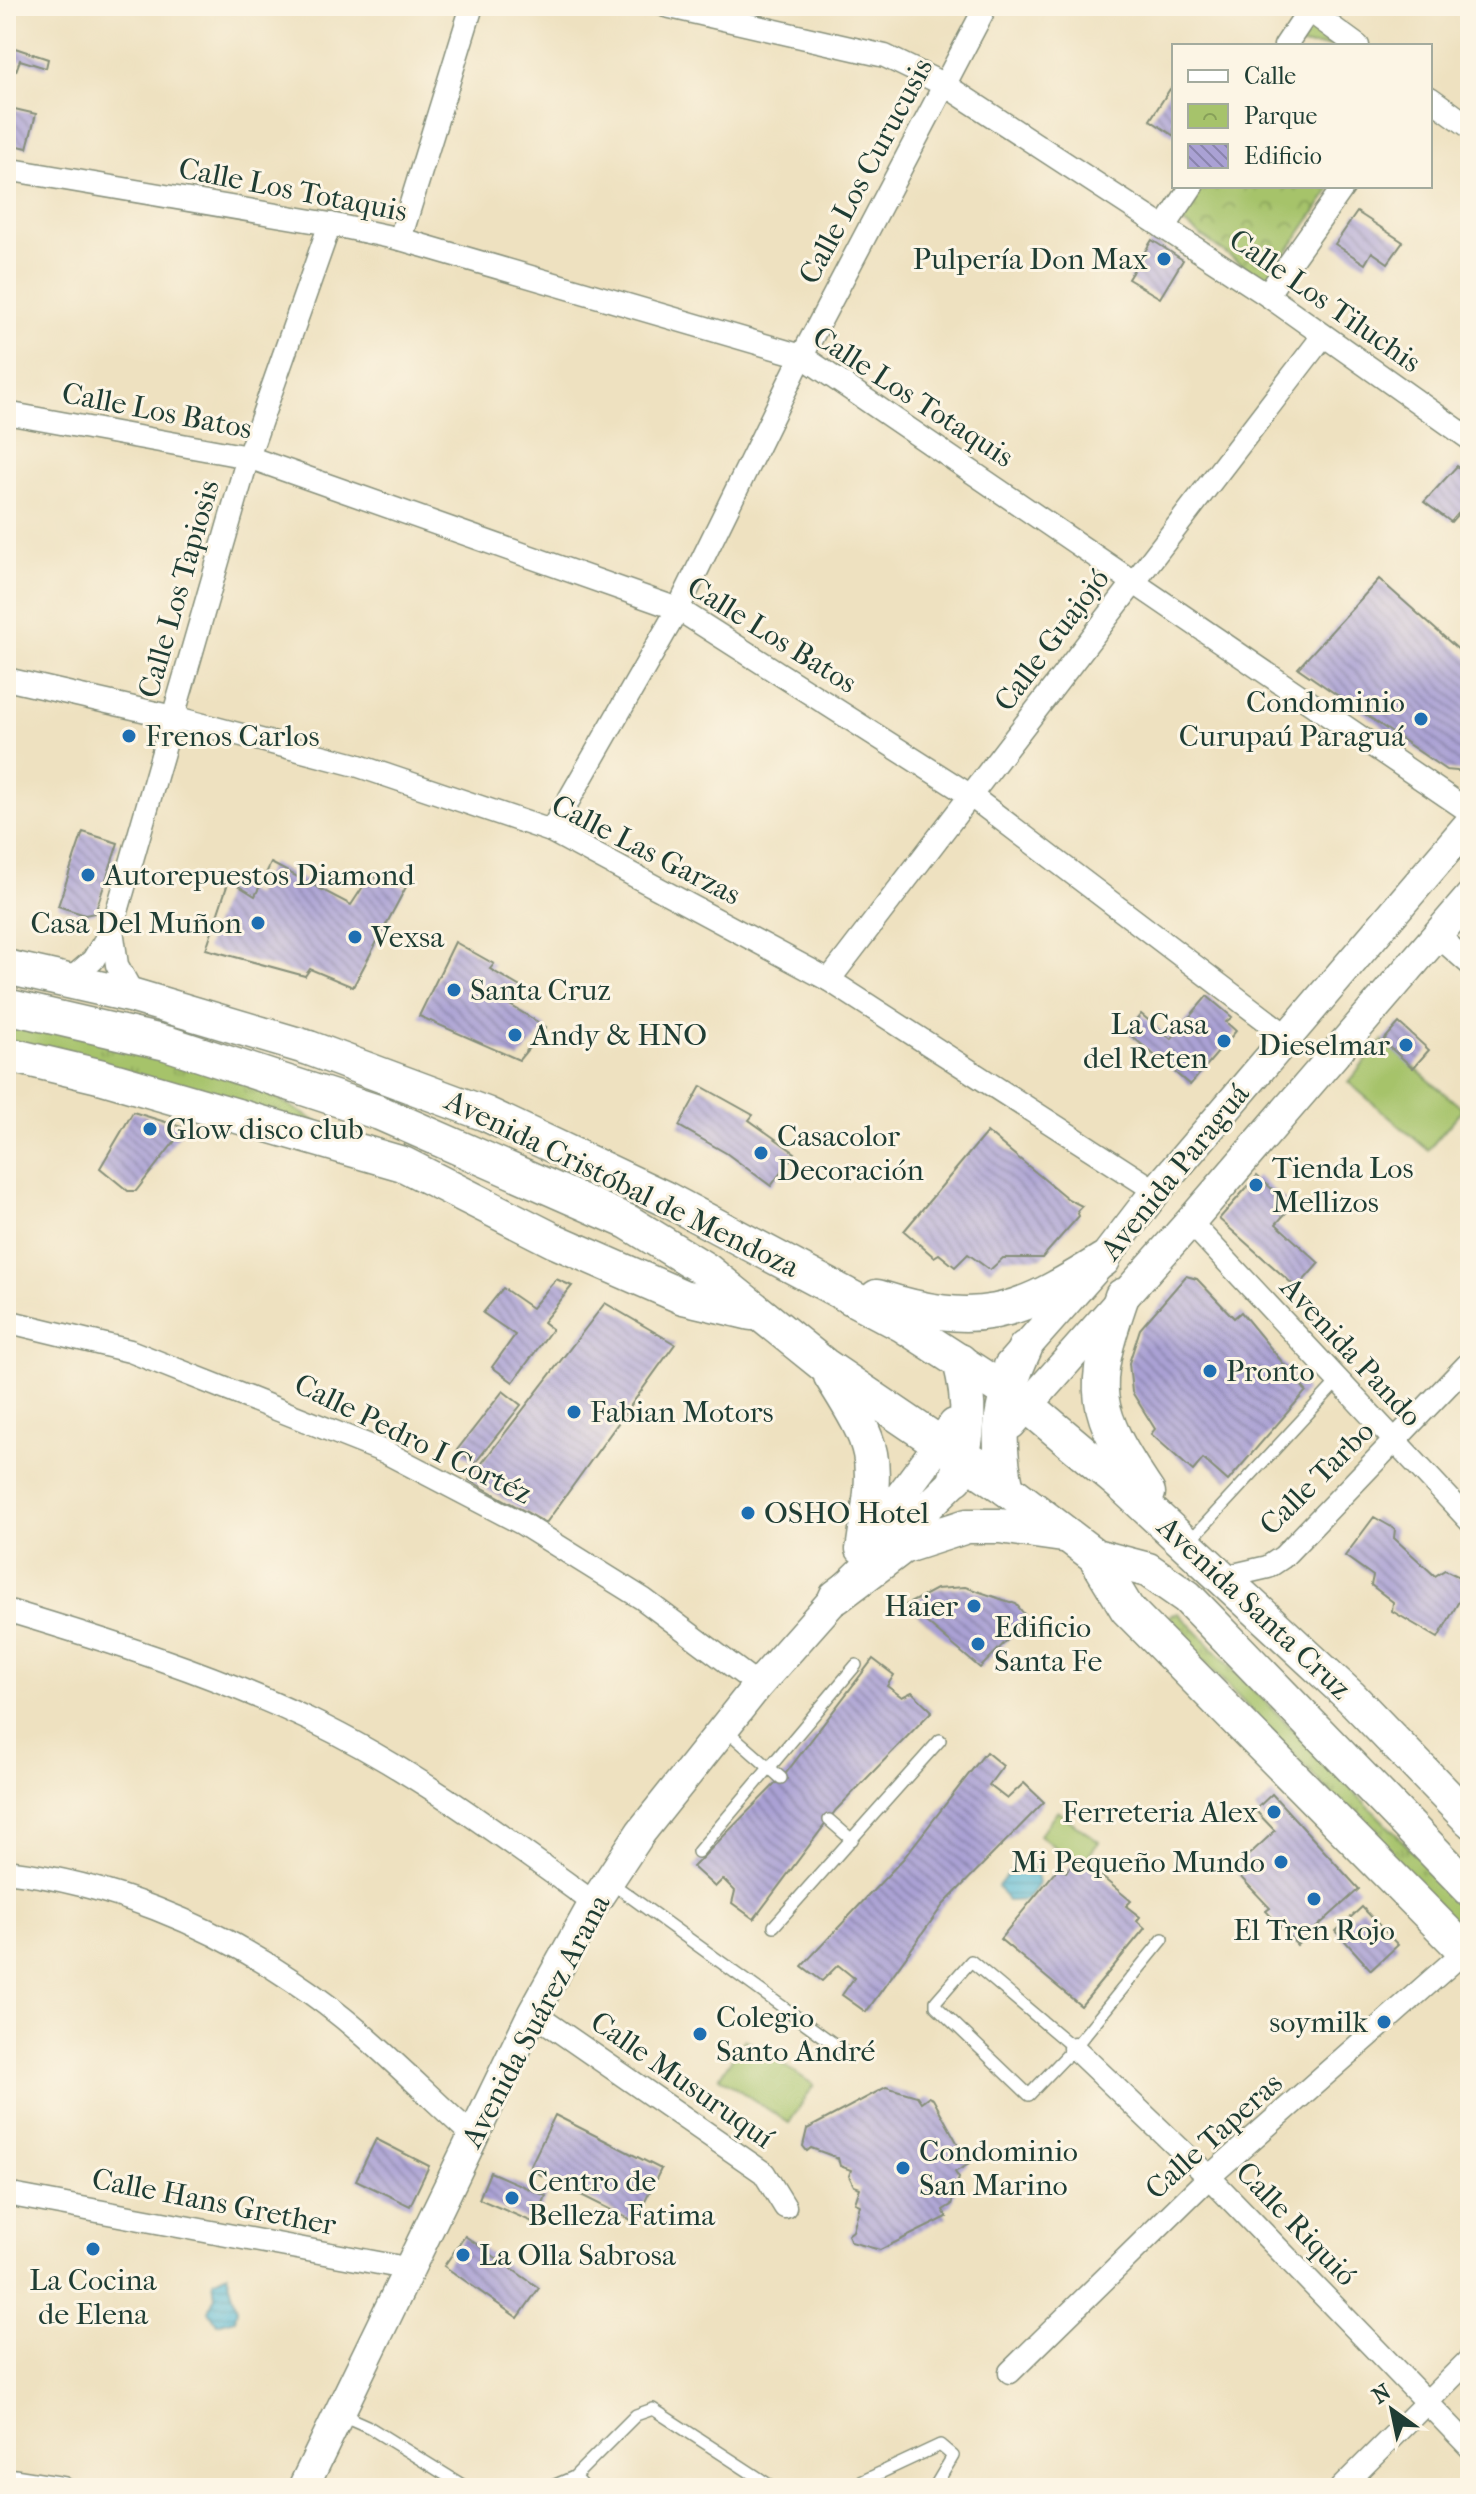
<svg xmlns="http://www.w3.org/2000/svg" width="1476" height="2494" font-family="'IM FELL French Canon',serif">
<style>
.grass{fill:url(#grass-tufts);stroke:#628050;stroke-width:2}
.park{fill:url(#park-crowns);stroke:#628050;stroke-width:2}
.pitch{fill:#a6c36b;stroke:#628050;stroke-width:2}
.water{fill:url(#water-rules);stroke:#3a7b84;stroke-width:2}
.building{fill:url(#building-back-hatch)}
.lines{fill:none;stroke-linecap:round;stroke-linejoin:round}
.service-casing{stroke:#868f7a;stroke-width:14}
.minor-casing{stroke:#868f7a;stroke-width:25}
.secondary-casing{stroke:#868f7a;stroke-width:33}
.primary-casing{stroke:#868f7a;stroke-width:37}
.service{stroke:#fff;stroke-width:11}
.minor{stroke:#fff;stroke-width:22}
.secondary{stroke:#fff;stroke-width:30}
.primary{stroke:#fff;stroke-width:34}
.poi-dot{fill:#1f6fb2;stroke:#fcf5e5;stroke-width:3}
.labels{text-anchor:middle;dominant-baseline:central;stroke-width:6;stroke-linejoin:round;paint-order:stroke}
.street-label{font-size:30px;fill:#1f3d34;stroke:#fcf5e5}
.poi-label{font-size:30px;fill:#1f3d34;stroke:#fcf5e5;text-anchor:start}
</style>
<defs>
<pattern id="grass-tufts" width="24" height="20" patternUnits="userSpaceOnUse" patternTransform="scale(2)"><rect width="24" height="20" fill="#a6c36b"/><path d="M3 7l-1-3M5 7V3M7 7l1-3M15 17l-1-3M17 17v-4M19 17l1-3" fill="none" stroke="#87a059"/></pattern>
<pattern id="park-crowns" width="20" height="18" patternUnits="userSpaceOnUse" patternTransform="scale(2)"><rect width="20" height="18" fill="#a6c36b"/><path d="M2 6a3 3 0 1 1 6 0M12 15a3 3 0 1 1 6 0" fill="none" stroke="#87a059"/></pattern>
<pattern id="water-rules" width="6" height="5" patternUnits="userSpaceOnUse" patternTransform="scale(2)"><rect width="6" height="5" fill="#56b9d5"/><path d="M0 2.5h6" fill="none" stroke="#4798ae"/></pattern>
<pattern id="building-back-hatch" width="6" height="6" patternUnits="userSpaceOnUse" patternTransform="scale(2)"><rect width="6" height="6" fill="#aaa1d4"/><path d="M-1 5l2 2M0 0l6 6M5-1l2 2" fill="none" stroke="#8a84ad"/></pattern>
</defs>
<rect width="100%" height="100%" fill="#fcf5e5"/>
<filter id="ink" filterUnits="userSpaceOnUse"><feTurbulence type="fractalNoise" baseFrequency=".0125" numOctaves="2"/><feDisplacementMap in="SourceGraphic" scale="16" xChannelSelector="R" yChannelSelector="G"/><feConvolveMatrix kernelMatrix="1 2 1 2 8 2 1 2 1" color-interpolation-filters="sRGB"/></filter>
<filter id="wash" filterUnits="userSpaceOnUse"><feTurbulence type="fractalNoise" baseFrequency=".006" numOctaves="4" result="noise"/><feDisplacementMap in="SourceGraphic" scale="32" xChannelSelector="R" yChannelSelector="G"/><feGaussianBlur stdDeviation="1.8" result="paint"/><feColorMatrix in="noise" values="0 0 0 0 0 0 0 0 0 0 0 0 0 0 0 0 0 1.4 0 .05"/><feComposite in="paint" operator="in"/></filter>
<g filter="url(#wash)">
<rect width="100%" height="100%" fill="#eee1c0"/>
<g class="grass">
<path d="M6,1017l152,35 110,41 62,37 -324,-90z"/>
<path d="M1178,1613l269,273 23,43v10l-292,-305 -8,-9v-10z"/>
</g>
<g class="park">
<path d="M1311,23l31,23h-47z"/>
<path d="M1200,186h133l-67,96 -88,-63z"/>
</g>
<g class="pitch">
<path d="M1383,1041l80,68 -35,41 -80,-68z"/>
<path d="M1057,1811l42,31 -19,24 -41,-31z"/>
<path d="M745,2039l69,46 -25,38 -70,-46z"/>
</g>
<g class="water">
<path d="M1017,1863h8l10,7 3,14 -12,16 -19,1 -9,-15z"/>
<path d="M227,2274l10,35 -2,10 -18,5 -8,-13 6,-15 -2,-15z"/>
</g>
<g id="blocks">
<g class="building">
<path d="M6,45l42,14 -2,9 -26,-8 -4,11 -10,-4z"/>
<path d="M1170,89l4,3v44l-24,-16z"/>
<path d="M6,107l30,7 -9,34 -21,-5z"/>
<path d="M1357,212l46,30 -15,21 -16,-11 -7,12 -30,-20z"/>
<path d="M1152,240l31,20 -23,38 -32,-19z"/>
<path d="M1457,466l13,12v22l-19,22 -27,-20z"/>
<path d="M1379,579l91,81 -2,112 -22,-2 -148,-102z"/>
<path d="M83,832l35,11 -23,70 -10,2 -27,-9z"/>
<path d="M271,863l80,42 19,-29 36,11 -53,100 -43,-18 -5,7 -99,-27 23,-69 26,16z"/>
<path d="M455,942l39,22 -4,5 32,19 -12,17 36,22 -27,33 -100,-44z"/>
<path d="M1207,996l25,21 -6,5 10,9 -46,54 -63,-53 14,-18 30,25z"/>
<path d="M1399,1023l30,27 -16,18 -30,-27z"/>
<path d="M701,1086l52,29 -4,5 46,33 -24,33 -45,-33 -47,-27z"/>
<path d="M133,1112l52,16 -49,63h-8l-28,-23z"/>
<path d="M987,1132l81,67 14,7 -5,5 2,5 -37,42h-39l-13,12 -22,-16 -13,13 -16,-13 -5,3 -30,-26z"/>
<path d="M1257,1176l35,30 -16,18 43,39 -22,25 -78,-69z"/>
<path d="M1186,1276l11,3 37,39 7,-6 65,79 -78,90 -25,-22 -10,12 -42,-37 4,-5 -23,-37 -3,-29 11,-34z"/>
<path d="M556,1279l16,7 -29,36 9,7 -39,53 -21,-15 23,-32 -32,-22 20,-25 29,20z"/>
<path d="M605,1303l70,41 -129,179 -77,-43z"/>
<path d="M503,1391l18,14 -46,58 -18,-13z"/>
<path d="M1374,1517l21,12 -1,9 41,38 10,-6 25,12 -32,56 -46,-27 1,-9 -22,-17 2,-9 -28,-20z"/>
<path d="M965,1587l51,17 12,15 -48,49 -74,-63 30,-16z"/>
<path d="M873,1659l21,16 -7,11 15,11 10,-5 20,19 -96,99 -82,109 -22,-16 3,-12 -12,-12 -8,8 -22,-20 93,-94z"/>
<path d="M986,1752l17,14 -14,19 18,14 17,-16 20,19 -101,103 -77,107 -24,-17 12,-17 -16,-13 -16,16 -20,-15 101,-107z"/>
<path d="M1272,1794l87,95 -62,56 -31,-34 4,-3 -37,-39 42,-38 -20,-21z"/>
<path d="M1074,1862l5,5 5,-5 47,39 -5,5 14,11 -3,4 8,7 -64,78 -81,-67 59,-72 7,5z"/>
<path d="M1362,1907l36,38 -27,25 -35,-39z"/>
<path d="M886,2087l31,9 4,6 7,-5 5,2 36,65 -14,8 4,6 -8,27 -8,5 4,7 -67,33 -29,-8 -3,-7 5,-4 7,-26 -5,-2 5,-15 -6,-2 -5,-10 2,-6 -11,-4 -2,-8 -27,-10 -4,3 -4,-5 4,-17z"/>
<path d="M555,2115l106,54 -26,53 -106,-53z"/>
<path d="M376,2139l53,27 -19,40 -54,-26z"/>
<path d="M490,2172l56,24 -11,27 -56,-24z"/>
<path d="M465,2236l74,52 -21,30 -74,-52z"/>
</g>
</g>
</g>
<g filter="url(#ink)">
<use href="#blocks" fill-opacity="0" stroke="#868f7a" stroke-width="2"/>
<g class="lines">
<defs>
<g id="service">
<path d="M1188,1543l149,-161"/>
<path d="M724,1728l57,50"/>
<path d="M829,1820l23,20"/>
<path d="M698,1852l158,-187"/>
<path d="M610,1882l231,167"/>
<path d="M774,1926l166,-186"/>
<path d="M1074,2048l-103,-87 -35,40v5l93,89 45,-47 89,-109"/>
<path d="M340,2414l27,12 100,62"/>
<path d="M574,2477l10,11"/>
<path d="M548,2488l26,-11 62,-62 17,-6 121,79"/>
<path d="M848,2488l92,-43 13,11 -19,32"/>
</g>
<g id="minor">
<path d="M666,6l219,50 60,29 322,210 203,144"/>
<path d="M1303,6l55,40"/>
<path d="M1285,46l24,-36"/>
<path d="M1430,98l40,29"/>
<path d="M6,169l324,55 70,15 402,117 668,456"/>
<path d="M1164,228l28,-42"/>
<path d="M400,239l72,-233"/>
<path d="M1267,295l77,-109"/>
<path d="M6,413l242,44 430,152 293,187 317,241"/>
<path d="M6,679l167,38 183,48 195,66 278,149 327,211"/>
<path d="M551,831l127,-222 124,-253 184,-350"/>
<path d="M112,929l5,36 17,31"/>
<path d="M1437,935l33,29"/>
<path d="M70,980l23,-20 19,-31 136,-472 82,-233"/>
<path d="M829,980l494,-644"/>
<path d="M1190,1222l280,299"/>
<path d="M6,1321l124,30 255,101 136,71 122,76 115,86"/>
<path d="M1225,1577l43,-10 15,-10 187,-195"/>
<path d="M6,1610c103,31 205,63 302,109 103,49 195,118 286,184"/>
<path d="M6,1871c102,12 202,52 287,110 66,43 122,103 180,155"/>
<path d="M533,2013l231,160 21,34"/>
<path d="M1074,2048l135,129 261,270"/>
<path d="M6,2194l405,75"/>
<path d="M1010,2372l199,-195 256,-226"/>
<path d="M6,2479l57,9"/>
<path d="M1341,2488l129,-129"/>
</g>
<g id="secondary">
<path d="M1009,1366l94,-106 53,-69 314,-368"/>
<path d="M1011,1424l179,-202 280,-325"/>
<path d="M861,1549l93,-125"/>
<path d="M303,2488l230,-475 61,-110 47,-71 117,-147 78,-88 139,-136"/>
</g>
<g id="primary">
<path d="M6,967l128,29 175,52 177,66 178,84 239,127 125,81 94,79 229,212 119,123"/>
<path d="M6,1006l160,37 214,70 248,109 78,48 118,95 183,124 88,67 53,14 39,27 283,292"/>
<path d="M6,1054l97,23 300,87 152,77 128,56 68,16"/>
<path d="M1122,1296c-33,95 -30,113 26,197"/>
<path d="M877,1297c101,32 139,18 226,-37"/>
<path d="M831,1376c48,76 46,80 33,168"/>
<path d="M956,1478c14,-41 15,-75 4,-117"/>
<path d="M1007,1489c-13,-56 -6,-89 18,-141"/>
<path d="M1095,1556l32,53 343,347"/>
<path d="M836,1597l66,-50 65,-21h33l63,9"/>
</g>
</defs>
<use href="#service" class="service-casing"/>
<use href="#minor" class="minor-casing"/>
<use href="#secondary" class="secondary-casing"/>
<use href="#primary" class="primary-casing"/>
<use href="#service" class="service"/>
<use href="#minor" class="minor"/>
<use href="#secondary" class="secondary"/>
<use href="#primary" class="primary"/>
</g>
</g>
<g class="poi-dot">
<circle cx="1164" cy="259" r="8"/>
<circle cx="1421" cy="719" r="8"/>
<circle cx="129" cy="736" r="8"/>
<circle cx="88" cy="875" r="8"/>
<circle cx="258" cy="923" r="8"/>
<circle cx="355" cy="937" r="8"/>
<circle cx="454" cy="990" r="8"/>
<circle cx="515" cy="1035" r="8"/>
<circle cx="1224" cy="1041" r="8"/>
<circle cx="1406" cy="1045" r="8"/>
<circle cx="150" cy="1129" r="8"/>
<circle cx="761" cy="1153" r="8"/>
<circle cx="1256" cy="1185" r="8"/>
<circle cx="1210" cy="1371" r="8"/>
<circle cx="574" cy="1412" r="8"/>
<circle cx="748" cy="1513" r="8"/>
<circle cx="974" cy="1606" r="8"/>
<circle cx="978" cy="1644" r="8"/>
<circle cx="1274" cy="1812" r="8"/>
<circle cx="1281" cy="1862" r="8"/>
<circle cx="1314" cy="1899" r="8"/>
<circle cx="1384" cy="2022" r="8"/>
<circle cx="700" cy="2034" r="8"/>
<circle cx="903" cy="2168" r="8"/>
<circle cx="512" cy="2198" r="8"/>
<circle cx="93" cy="2249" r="8"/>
<circle cx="463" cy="2255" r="8"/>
</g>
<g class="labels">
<g class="street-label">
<text transform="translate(866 171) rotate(-62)">Calle Los Curucusis</text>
<text transform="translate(293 190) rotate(11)">Calle Los Totaquis</text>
<text transform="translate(1325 301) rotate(35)">Calle Los Tiluchis</text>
<text transform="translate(913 397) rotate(33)">Calle Los Totaquis</text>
<text transform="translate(157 411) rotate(11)">Calle Los Batos</text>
<text transform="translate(179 589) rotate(-74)">Calle Los Tapiosis</text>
<text transform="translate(772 635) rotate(32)">Calle Los Batos</text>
<text transform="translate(1052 640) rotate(-53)">Calle Guajojó</text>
<text transform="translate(646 850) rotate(27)">Calle Las Garzas</text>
<text transform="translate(1175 1172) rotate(-51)">Avenida Paraguá</text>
<text transform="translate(622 1184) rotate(26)">Avenida Cristóbal de Mendoza</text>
<text transform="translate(1351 1352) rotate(47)">Avenida Pando</text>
<text transform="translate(413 1439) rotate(26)">Calle Pedro I Cortéz</text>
<text transform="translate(1317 1478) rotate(-45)">Calle Tarbo</text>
<text transform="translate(1254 1608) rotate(43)">Avenida Santa Cruz</text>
<text transform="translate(536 2021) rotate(-62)">Avenida Suárez Arana</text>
<text transform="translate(682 2080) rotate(35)">Calle Musuruquí</text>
<text transform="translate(1214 2136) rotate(-42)">Calle Taperas</text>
<text transform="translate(214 2202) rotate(11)">Calle Hans Grether</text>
<text transform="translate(1296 2224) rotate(46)">Calle Riquió</text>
</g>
<g class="poi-label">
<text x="1148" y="259" text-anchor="end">Pulpería Don Max</text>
<text x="1405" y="702" text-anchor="end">Condominio<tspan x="1405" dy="34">Curupaú Paraguá</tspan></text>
<text x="145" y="736">Frenos Carlos</text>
<text x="104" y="875">Autorepuestos Diamond</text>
<text x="242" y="923" text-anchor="end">Casa Del Muñon</text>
<text x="371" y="937">Vexsa</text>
<text x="470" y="990">Santa Cruz</text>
<text x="1208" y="1024" text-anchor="end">La Casa<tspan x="1208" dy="34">del Reten</tspan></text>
<text x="531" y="1035">Andy &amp; HNO</text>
<text x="1390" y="1045" text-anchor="end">Dieselmar</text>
<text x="166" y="1129">Glow disco club</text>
<text x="777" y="1136">Casacolor<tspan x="777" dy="34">Decoración</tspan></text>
<text x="1272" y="1168">Tienda Los<tspan x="1272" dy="34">Mellizos</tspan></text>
<text x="1226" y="1371">Pronto</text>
<text x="590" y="1412">Fabian Motors</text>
<text x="764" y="1513">OSHO Hotel</text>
<text x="958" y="1606" text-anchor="end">Haier</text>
<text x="994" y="1627">Edificio<tspan x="994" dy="34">Santa Fe</tspan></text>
<text x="1258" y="1812" text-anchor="end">Ferreteria Alex</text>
<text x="1265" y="1862" text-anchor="end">Mi Pequeño Mundo</text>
<text x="1314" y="1930" text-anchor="middle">El Tren Rojo</text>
<text x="716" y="2017">Colegio<tspan x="716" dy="34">Santo André</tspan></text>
<text x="1368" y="2022" text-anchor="end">soymilk</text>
<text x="919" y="2151">Condominio<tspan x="919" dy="34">San Marino</tspan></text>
<text x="528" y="2181">Centro de<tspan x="528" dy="34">Belleza Fatima</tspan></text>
<text x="479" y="2255">La Olla Sabrosa</text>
<text x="93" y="2280" text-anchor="middle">La Cocina<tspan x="93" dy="34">de Elena</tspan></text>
</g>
</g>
<rect width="1476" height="2494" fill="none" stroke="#fcf5e5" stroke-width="32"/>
<rect x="1172" y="44" width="260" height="144" fill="#fcf5e5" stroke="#a4ab9e" stroke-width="2"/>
<rect x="1188" y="70" width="40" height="12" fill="#ffffff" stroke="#a4ab9e" stroke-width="2"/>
<text x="1244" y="84" font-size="24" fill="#1f3d34">Calle</text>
<rect x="1188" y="104" width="40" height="24" fill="url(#park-crowns)" stroke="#a4ab9e" stroke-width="2"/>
<text x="1244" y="124" font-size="24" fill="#1f3d34">Parque</text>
<rect x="1188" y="144" width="40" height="24" fill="url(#building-back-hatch)" stroke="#a4ab9e" stroke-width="2"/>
<text x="1244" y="164" font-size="24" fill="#1f3d34">Edificio</text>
<g transform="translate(1392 2410) rotate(327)" stroke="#fcf5e5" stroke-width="6" paint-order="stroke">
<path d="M0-6L14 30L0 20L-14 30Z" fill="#1f3d34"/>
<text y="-12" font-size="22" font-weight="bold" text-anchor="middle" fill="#1f3d34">N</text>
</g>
</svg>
